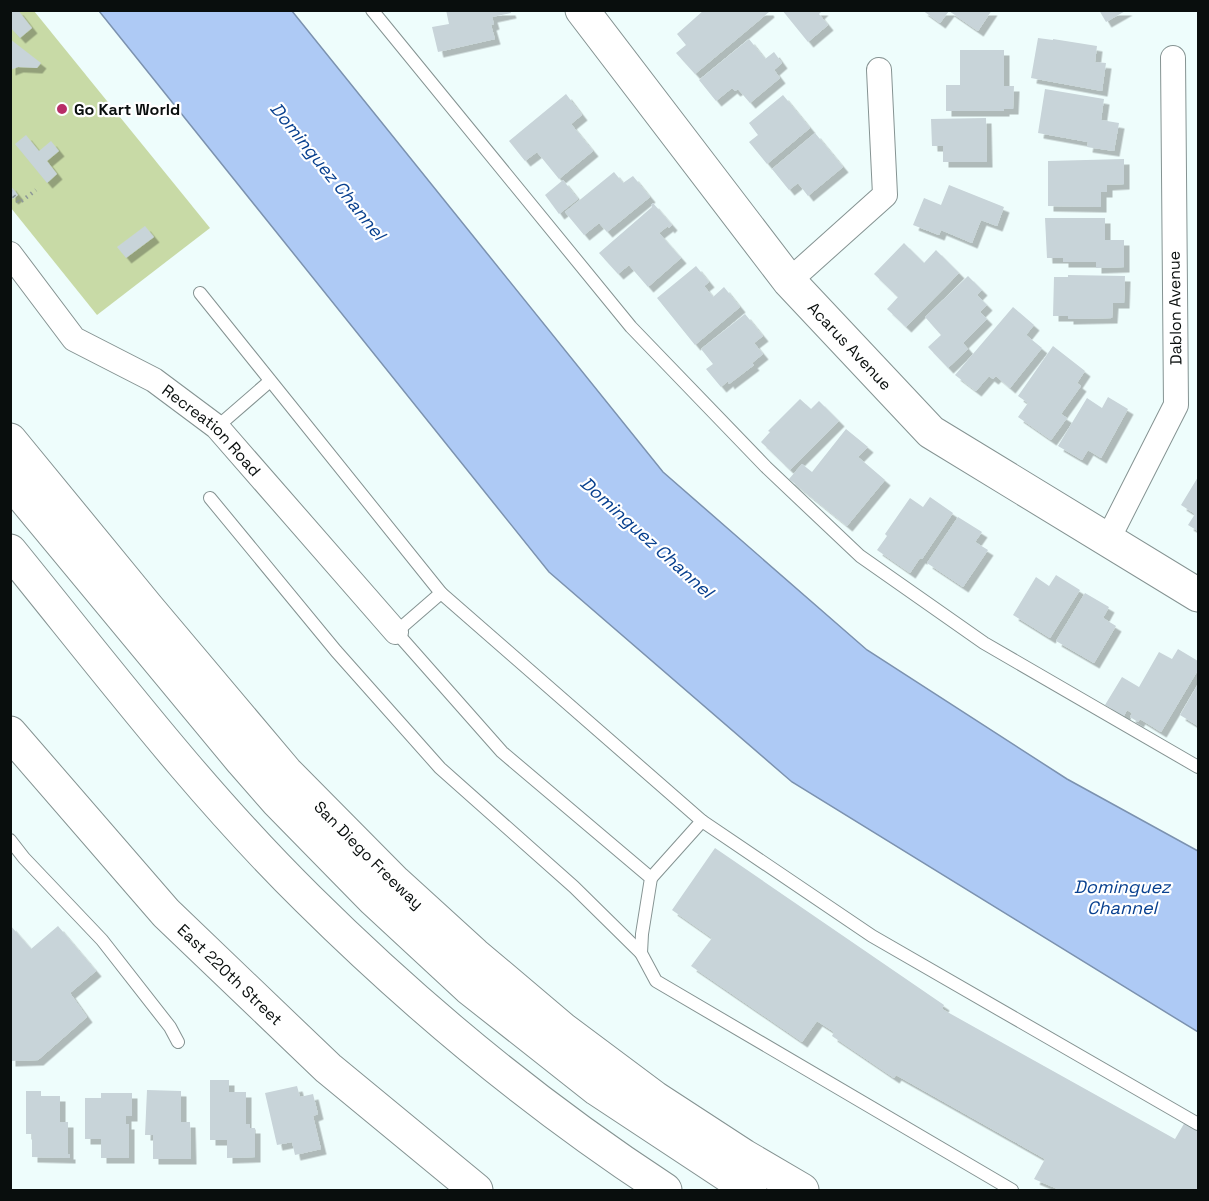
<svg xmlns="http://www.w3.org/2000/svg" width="1209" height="1201" font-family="'Space Grotesk',sans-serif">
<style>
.green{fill:#c8daa6}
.water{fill:#aecaf5;stroke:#7c92af;stroke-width:1.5}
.building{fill:#c8d4d9;filter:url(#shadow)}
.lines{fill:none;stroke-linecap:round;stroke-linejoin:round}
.lane-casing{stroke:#859392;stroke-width:14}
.street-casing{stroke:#859392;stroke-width:26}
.secondary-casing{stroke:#859392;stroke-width:35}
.highway-casing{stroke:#859392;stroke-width:35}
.path{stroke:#8d9897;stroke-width:4;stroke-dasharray:1.5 4.5;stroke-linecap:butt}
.lane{stroke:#fff;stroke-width:12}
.street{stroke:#fff;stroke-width:24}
.secondary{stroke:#fff;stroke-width:33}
.highway{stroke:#fff;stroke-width:33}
.poi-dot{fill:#b82d67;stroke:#fff;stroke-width:2}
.labels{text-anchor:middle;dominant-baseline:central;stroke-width:4.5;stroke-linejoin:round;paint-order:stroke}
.poi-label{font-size:16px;font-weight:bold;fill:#090e0d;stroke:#fff;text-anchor:start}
.street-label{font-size:16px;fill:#090e0d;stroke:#fff}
.water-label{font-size:18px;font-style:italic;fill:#08408f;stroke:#fff}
</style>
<defs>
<filter id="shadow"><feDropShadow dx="5.5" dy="5.5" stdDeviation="0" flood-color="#0004"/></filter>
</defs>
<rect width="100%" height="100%" fill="#eefdfc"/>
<path class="green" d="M10,11h24l176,217 -113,87 -86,-107z"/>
<path class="water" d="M99,11h193l371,461 204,178 200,129 131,72v181l-406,-250 -243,-210z"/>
<g class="building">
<path d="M10,10h8l14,18 -12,10 -10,-11z"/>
<path d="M446,10h64l1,3 -19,4 2,7 -3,1 4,14 -57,13 -6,-25 17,-3z"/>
<path d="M704,10h64l1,2 -74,62 -19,-21 10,-8 -9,-11z"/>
<path d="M782,10h41l-4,4 9,11 -20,17z"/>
<path d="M922,10h70l-14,21 -29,-20 -9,12z"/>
<path d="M1099,10h28l-21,12z"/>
<path d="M1038,38l15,2v-1l44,7 -2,16 11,1 -4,28 -71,-13z"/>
<path d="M10,39l31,24 -4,5 -19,-1 -8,3z"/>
<path d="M749,39l16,20 9,-7 8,11 -8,7 6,8 -30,25 -12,-14 -3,2 -3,-3 -16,13 -17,-21z"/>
<path d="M960,50h44v36h10l-1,23h-9v2h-58v-26h14z"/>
<path d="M1045,89l59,10 -3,21 18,3 -5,28 -27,-4 1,-5 -50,-9z"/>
<path d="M566,94l16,21 -11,9 22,27 -34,28 -22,-27 -12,9 -16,-20z"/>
<path d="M783,95l27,33 -43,36 -18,-22 9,-7 -9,-12z"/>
<path d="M986,118l1,44h-44v-16h-11l-1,-27z"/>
<path d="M815,133l28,34 -35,29 -10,-13 -9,7 -17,-21z"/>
<path d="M26,135l13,16 12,-10 8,10 -12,10 10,13 -10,9 -32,-39z"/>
<path d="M1124,159v25l-17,1v7h-6v15l-53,-1v-45z"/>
<path d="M614,172l9,11 10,-7 17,21 -43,35 -8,-9 -15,12 -19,-23z"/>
<path d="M563,180l15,19 -19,15 -14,-19z"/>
<path d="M10,185l8,10 -5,4 -3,-3z"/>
<path d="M949,185l55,22 -7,19 -16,-6 -9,23 -31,-13 -2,5 -26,-10 11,-27 17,7z"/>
<path d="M653,203l19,22 -3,3 -1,-2 -9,7 22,25 -33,29 -19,-22 -11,9 -19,-21 53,-46 -1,-2z"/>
<path d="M1045,218h60v22h19v27l-28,1v-6h-33v-4h-16z"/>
<path d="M145,226l9,11 -28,21 -9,-11z"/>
<path d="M904,243l20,20 12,-13 23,23 -53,54 -19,-18 11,-12 -24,-23z"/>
<path d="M696,266l13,16 -5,4 9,11 11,-10 16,20 -45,38 -38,-47z"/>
<path d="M1068,275l57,1 -1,27h-11l-1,15 -44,1v-3h-15l1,-39h14z"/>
<path d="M968,276l14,14 -5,5 10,10 -7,7 7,7 -24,24 5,6 -20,19 -20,-21 13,-12 -16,-18z"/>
<path d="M1013,307l21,18 -8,10 16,13 -32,40 -14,-12 -3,3 -4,-3 -13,15 -21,-16z"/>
<path d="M745,314l18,22 -9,7 9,11 -11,9 2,2 -25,19 -1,-3 -7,6 -15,-18 7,-5 -12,-15z"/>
<path d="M1053,346l32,25 -8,12 4,3 -20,28 6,4 -16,22 -33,-23 10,-14 -10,-7z"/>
<path d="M1108,397l20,12 -27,49 -13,-8 -6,10 -24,-14 29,-48 15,10z"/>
<path d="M800,399l11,10 8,-8 20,20 -49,49 -29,-28 9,-10 -2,-1z"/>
<path d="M846,429l22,18 -10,10 27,23 -38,46 -58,-47 13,-15 10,8z"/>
<path d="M1198,477v54l-10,-6 7,-11 -14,-9z"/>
<path d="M930,497l23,16 -31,46 -2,-1 -10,15 -33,-23 10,-14 -2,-2 25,-36 13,9z"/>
<path d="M958,517l24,15 -7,10 13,8 -25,37 -36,-24z"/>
<path d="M1056,575l24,15 -30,48 -37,-23 23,-38 13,9z"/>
<path d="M1085,593l24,14 -6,11 13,8 -22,37 -38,-22z"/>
<path d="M1178,649l20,12v9l-37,62 -21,-13 -2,3 -8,-5 2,-4 -5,-3 -3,6 -19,-11 17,-28 17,10 20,-35 13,7z"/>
<path d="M1198,684v42l-18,-11z"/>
<path d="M715,848l229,157 -2,4 233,130 10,-17 13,7v61h-138l-26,-11 11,-20 -149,-84 -2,3 -62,-42 2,-4 -17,-11 -15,21 -111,-76 21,-28 -40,-28z"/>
<path d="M10,925l21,24 27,-23 38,45 -26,22 17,24 -49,43 -28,1z"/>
<path d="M210,1080h19v12h17v32h4v4h5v29l-28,1v-18h-17z"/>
<path d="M297,1086l3,11 13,-3 5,20 -5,2 8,33 -26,6 -3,-13 -15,3 -12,-52z"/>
<path d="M147,1090l34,1v31h9l1,37h-38v-24h-8z"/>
<path d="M26,1091h15v5h19v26h8v32h2v4l-38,-1v-23h-6z"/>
<path d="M101,1093h31v23h-6v8h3v34h-28v-19h-16v-41h16z"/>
</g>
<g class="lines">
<defs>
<g id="lane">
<path d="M372,10l259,317 135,140 94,89 124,87 214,124"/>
<path d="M200,293l241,300 261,228 170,115 326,188"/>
<path d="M217,427l53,-46"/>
<path d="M210,498l126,153 104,117 134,119 67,66"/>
<path d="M441,593l-45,39 106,120 149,126 -9,56 -1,19 15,28 356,209"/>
<path d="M10,840l14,18 78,82 68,87 8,15"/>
<path d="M651,878l51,-57"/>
</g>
<g id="street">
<path id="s1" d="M10,254l64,85 80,41 63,47 179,205"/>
<path d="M789,281l96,-86 -6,-125"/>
<path d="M1107,541l69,-136 -3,-347"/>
</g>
<g id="secondary">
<path id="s2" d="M582,10l207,271 142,151 267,163"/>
<path id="s3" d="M10,733l156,180 162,155 148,122"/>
</g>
<g id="highway">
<path id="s4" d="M10,440l137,167 139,165 109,110 79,72 90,76 91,68 89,58 58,34"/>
<path d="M10,481l232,280 35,40 97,99 95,88 128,101 153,101"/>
<path d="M10,551c96,118 189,241 298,348 108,107 230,208 357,291"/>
</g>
</defs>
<use href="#lane" class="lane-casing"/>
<use href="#street" class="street-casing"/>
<use href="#secondary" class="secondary-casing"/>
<use href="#highway" class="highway-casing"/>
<path class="path" d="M10,191l9,12 17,-13"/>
<use href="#lane" class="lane"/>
<use href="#street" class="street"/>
<use href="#secondary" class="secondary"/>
<use href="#highway" class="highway"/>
</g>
<circle class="poi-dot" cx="62" cy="109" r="6"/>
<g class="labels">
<g class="poi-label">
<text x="74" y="109">Go Kart World</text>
</g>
<g class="street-label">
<text transform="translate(1175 308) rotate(-91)">Dablon Avenue</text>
<text stroke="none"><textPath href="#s2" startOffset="430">Acarus Avenue</textPath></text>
<text stroke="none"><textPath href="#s1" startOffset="273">Recreation Road</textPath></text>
<text stroke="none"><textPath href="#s4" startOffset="549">San Diego Freeway</textPath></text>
<text stroke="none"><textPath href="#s3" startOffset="327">East 220th Street</textPath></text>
</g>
<g class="water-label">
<text transform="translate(328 171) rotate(51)">Dominguez Channel</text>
<text transform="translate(647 537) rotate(42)">Dominguez Channel</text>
<text x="1122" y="886">Dominguez<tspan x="1122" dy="21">Channel</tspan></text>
</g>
</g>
<rect width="1209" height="1201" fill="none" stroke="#090e0d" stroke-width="24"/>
</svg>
